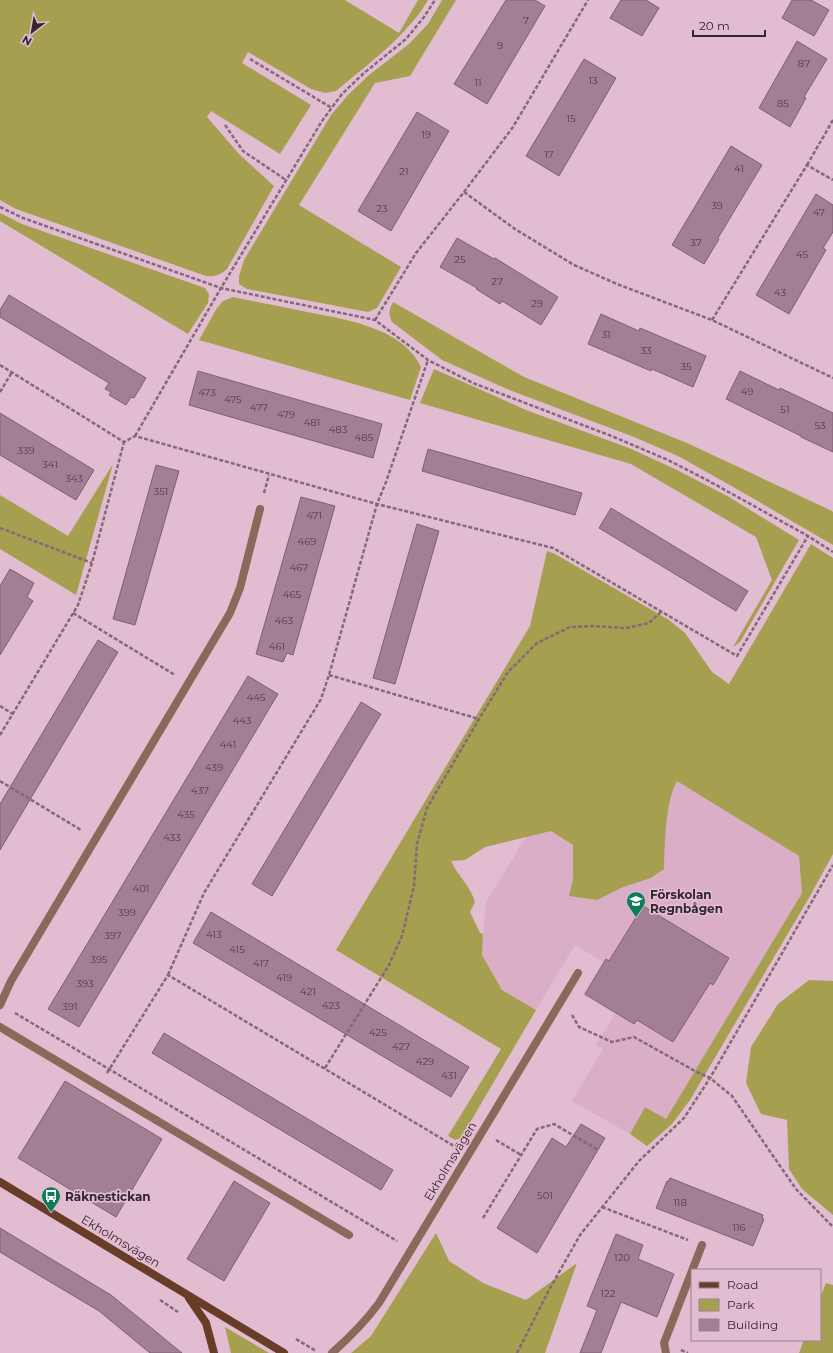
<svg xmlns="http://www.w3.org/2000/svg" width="833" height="1353" font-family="Montserrat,sans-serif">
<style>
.built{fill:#daaec6}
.green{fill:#a69f4f}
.building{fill:#a27f92;stroke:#805f71}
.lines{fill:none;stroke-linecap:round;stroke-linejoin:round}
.path{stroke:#836a78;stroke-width:2.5;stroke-dasharray:4 2;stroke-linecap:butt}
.lane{stroke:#8a695b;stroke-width:8}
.street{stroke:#8a695b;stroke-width:8}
.secondary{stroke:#693c28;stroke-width:8}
.labels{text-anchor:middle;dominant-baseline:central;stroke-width:3.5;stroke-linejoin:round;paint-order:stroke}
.number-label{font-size:10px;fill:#503c47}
.poi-label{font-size:12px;font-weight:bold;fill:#34262e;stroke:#e2bcd1;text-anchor:start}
.street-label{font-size:12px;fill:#34262e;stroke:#e2bcd1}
</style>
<rect width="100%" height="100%" fill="#e2bcd1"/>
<path class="built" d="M593,728l206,128 3,37 -136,226 -21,-12 -15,27 -58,-33 31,-52 -7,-4 19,-31 -32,-19 20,-33 -28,-17 -39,65 -34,-20 -20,-36 4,-52z"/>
<g class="green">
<path d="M0,0h345l54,33 19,-33h10c-21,36 -60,64 -92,91l-11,2 -14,-4 -63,-37 -6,11 69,42 -31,49 -69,-43 -4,6 32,37 35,32 -47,83c-7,6 -12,8 -21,7l-190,-67 -16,-9z"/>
<path d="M442,0h14l-46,76 -35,7 -76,122 102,62 -24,41 -9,4 -121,-23 -8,-5v-8l5,-16 87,-145 17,-20 21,-20 40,-31 19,-20z"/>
<path d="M0,213l22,11 183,64 4,6 -1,9 -20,31 -188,-113z"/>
<path d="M233,297c23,5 46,9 69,14 39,8 100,15 119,56l-11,33 -211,-60 18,-32 6,-7z"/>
<path d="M393,302l131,75 163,66 143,67 3,2v33l-98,-57 -57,-32 -44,-19 -127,-48 -65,-29 -50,-38c-4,-8 -3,-12 1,-20z"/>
<path d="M434,369l92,41 103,38 46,21 54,28 70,43 -59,102 -7,5 39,-67 -16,-43 -125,-73 -211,-61z"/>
<path d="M113,464l-37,131 -76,-46v-54l68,41z"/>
<path d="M811,544l22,14v296l-23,42 -120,204 -18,24 -25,22 -17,-12 15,-27 21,12 136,-226 -3,-37 -122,-75c-12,21 -12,62 -13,88l-13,9 -28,9 -26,13 -28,-4 4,-17v-34l-22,-14 -66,16 -20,13 -14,1c7,15 20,26 24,41l-5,10 10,21 3,1 -1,21 20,35 34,20 -75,128 -6,2 -7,-4 53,-87 -165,-99 194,-324 17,-75 8,3 114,66 16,13 27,39 17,12z"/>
<path d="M809,980l24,1v234l-31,-26 -13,-20 -2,-49 -26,-6 -15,-31 5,-36 27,-43z"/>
<path d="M436,1233l13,28 34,22 43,17 51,-37 -32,90h-194l20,-17z"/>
<path d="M826,1283l7,2v68h-34l5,-13h16v-42z"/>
<path d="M225,1327l44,26h-38z"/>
</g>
<g class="building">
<path d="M506,0h29l10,6 -58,98 -33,-20z"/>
<path d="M621,0h25l13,8 -17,28 -32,-18z"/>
<path d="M792,0h19l18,10 -15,26 -32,-18z"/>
<path d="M797,41l30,18 -23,38 2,1 -16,29 -31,-19z"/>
<path d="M584,59l32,19 -57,98 -33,-20z"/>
<path d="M417,112l32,19 -58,100 -33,-20z"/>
<path d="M731,146l31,19 -44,73 1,1 -15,25 -32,-19z"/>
<path d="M816,194l17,11v27l-10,16 3,2 -37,64 -33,-19z"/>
<path d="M457,238l37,21 1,-1 63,39 -17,28 -39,-24 -2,3 -24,-15 1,-1 -37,-21z"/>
<path d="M9,295l137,83 -12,20 -3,-1 -5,8 -17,-10 2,-3 -6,-3 4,-6 -109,-66v-7z"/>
<path d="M601,314l38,17 1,-3 66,28 -13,31 -41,-18 -1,2 -63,-27z"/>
<path d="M198,371l184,53 -9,34 -184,-53z"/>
<path d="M740,371l39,19 1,-2 53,25v39l-32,-15v-1l-75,-37z"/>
<path d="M0,413l94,57 -18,30 -76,-45z"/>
<path d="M428,449l154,44 -7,22 -153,-44z"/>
<path d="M156,465l23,6 -44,154 -22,-6z"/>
<path d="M301,497l34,9 -42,149 -6,-2 -4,9 -27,-8z"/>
<path d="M611,508l137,83 -12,20 -137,-83z"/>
<path d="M417,524l22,7 -44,153 -22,-6z"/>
<path d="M10,569l24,14 -7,14 6,4 -33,54v-69z"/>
<path d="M98,640l20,12 -118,198v-46z"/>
<path d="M248,676l30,18 -199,333 -31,-18z"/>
<path d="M361,702l20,12 -109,182 -20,-12z"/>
<path d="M643,906l86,52 -16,27 -3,-2 -37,59 -36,-22 -3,4 -49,-30 21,-35 3,2z"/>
<path d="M211,912l258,155 -18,30 -258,-154z"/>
<path d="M164,1033l229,137 -12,20 -229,-137z"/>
<path d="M65,1081l97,58 -46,78 -98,-59z"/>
<path d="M581,1124l24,14 -68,115 -40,-25 55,-90 14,9z"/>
<path d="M670,1178l93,37 -1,3 2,1 -11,27 -97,-38 11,-27h2z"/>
<path d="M234,1181l36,22 -46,78 -37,-22z"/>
<path d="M0,1228l111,67 71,58h-32l-51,-42 -99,-59z"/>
<path d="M616,1234l27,11 -5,14 36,15 -17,43 -36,-15 -20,51h-21l17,-43 -10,-4z"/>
</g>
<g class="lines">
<g class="path">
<path d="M250,59l82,49"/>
<path d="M225,125l18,26 43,29"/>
<path d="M807,165l26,-45"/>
<path d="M464,192l51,37 59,36 43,19 95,36 121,58"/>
<path d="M0,207l23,11 198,70 154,32 53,40 45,23 141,54 54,23 39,20 101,56 25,16"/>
<path d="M375,320l41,-67 48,-61 49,-65 75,-127"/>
<path d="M712,320l95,-155 26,15"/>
<path d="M0,365l124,77 11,-6 242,68 176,44 184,108 71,-120"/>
<path d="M0,392l12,-20"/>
<path d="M135,436l86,-148 101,-167 20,-27 22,-21 42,-34 18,-22 11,-17"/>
<path d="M264,493l5,-18"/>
<path d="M0,528l92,35"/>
<path d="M73,613l102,62"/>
<path d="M329,675l150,44"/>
<path d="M0,706l13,8"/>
<path d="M0,735l78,-130 14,-42 32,-121"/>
<path d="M0,781l81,49"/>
<path d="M168,975l36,-82 117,-194 8,-24 48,-171 9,-22 42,-122"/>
<path d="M15,1013l382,228"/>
<path d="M572,1015l7,12 33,15 22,-5 61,34 15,7 22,18 37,54 27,39 37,38"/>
<path d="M325,1068l64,-103 13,-29 12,-50 3,-42 10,-36 52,-89 29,-47 29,-29 33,-16 23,-1 33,2 23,-5 13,-12"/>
<path d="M107,1073l61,-98 286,171"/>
<path d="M496,1140l25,15"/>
<path d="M602,1207l86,33"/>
<path d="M483,1218l54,-89 17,-5 44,26"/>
<path d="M160,1300l18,12"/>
<path d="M296,1339l20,12"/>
<path d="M681,1350l7,3"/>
<path d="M517,1353l32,-63 31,-55 59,-74 45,-43 26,-40 123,-213"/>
</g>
<g class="lane">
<path d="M0,1005l11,-24 219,-368 10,-25 20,-79"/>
<path d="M0,1027l349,208"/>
</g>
<g class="street">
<path d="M332,1353c18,-16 33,-31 47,-50l199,-330"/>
<path d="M666,1353l-2,-10 38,-98"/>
</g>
<g class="secondary">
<path d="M0,1182l284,171"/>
<path d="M189,1298l17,25 8,30"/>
</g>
</g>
<defs>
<symbol id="school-pin" viewBox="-11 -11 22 30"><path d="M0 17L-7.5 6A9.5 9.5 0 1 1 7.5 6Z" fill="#0d7d59" stroke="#e2bcd1"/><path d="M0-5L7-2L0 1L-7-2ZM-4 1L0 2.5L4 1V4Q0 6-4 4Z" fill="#fff"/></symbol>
<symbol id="bus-pin" viewBox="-11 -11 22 30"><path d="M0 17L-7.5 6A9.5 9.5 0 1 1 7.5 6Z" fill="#0d7d59" stroke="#e2bcd1"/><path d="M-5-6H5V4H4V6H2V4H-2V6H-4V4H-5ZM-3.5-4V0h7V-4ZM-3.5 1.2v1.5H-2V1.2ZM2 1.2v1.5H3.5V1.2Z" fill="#fff"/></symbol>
</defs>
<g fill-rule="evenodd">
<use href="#school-pin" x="625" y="890" width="22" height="30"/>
<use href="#bus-pin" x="40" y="1185" width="22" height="30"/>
</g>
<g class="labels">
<g class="number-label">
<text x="526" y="20">7</text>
<text x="500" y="45">9</text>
<text x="804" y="63">87</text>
<text x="593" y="80">13</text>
<text x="478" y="82">11</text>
<text x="783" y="103">85</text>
<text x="571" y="118">15</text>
<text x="426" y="134">19</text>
<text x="549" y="154">17</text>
<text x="739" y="168">41</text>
<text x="404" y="171">21</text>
<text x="717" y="205">39</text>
<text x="382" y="208">23</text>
<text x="819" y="212">47</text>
<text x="696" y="242">37</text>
<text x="802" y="254">45</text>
<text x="460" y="259">25</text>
<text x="497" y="281">27</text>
<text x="780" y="292">43</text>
<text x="537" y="303">29</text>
<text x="606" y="334">31</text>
<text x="646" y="350">33</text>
<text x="686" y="366">35</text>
<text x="747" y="391">49</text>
<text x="207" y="392">473</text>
<text x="233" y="399">475</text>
<text x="259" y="407">477</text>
<text x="785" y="409">51</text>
<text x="286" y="414">479</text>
<text x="312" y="422">481</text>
<text x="820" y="425">53</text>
<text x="338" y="429">483</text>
<text x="364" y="437">485</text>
<text x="26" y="450">339</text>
<text x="50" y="464">341</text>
<text x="74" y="478">343</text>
<text x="161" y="491">351</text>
<text x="314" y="515">471</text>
<text x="307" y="541">469</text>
<text x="299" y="567">467</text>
<text x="292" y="594">465</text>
<text x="284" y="620">463</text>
<text x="277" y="646">461</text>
<text x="256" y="697">445</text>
<text x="242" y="720">443</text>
<text x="228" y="744">441</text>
<text x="214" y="767">439</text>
<text x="200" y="790">437</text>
<text x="186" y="814">435</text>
<text x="172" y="837">433</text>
<text x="141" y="888">401</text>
<text x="127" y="912">399</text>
<text x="214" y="934">413</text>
<text x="113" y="935">397</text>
<text x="237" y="949">415</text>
<text x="99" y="959">395</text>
<text x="261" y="963">417</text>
<text x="284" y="977">419</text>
<text x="85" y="983">393</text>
<text x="308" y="991">421</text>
<text x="331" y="1005">423</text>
<text x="70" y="1006">391</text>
<text x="378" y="1032">425</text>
<text x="401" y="1046">427</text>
<text x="425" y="1061">429</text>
<text x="449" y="1075">431</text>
<text x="545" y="1195">501</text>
<text x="680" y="1202">118</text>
<text x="739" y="1227">116</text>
<text x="622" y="1257">120</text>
<text x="608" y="1293">122</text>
</g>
<g class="poi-label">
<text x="650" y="894">Förskolan<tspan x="650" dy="14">Regnbågen</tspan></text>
<text x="65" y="1196">Räknestickan</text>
</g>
<g class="street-label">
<text transform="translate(450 1161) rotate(-59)">Ekholmsvägen</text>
<text transform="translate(121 1241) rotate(31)">Ekholmsvägen</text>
</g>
</g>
<rect x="691" y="1269" width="130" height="72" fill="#e2bcd1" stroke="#9c8090"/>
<rect x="699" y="1282" width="20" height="6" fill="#693c28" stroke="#9c8090"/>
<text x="727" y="1289" font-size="12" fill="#34262e">Road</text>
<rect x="699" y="1299" width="20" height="12" fill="#a69f4f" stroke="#9c8090"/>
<text x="727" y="1309" font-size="12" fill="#34262e">Park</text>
<rect x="699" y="1319" width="20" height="12" fill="#a27f92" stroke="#9c8090"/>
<text x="727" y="1329" font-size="12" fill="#34262e">Building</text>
<g transform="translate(32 32) rotate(211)" stroke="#e2bcd1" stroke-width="3" paint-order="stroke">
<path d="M0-3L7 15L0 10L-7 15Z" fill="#34262e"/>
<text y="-6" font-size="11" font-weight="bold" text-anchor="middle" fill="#34262e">N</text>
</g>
<path d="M693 30v6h72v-6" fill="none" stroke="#34262e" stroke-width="2"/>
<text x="699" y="30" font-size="12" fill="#34262e" stroke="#e2bcd1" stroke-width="3" paint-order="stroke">20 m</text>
</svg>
